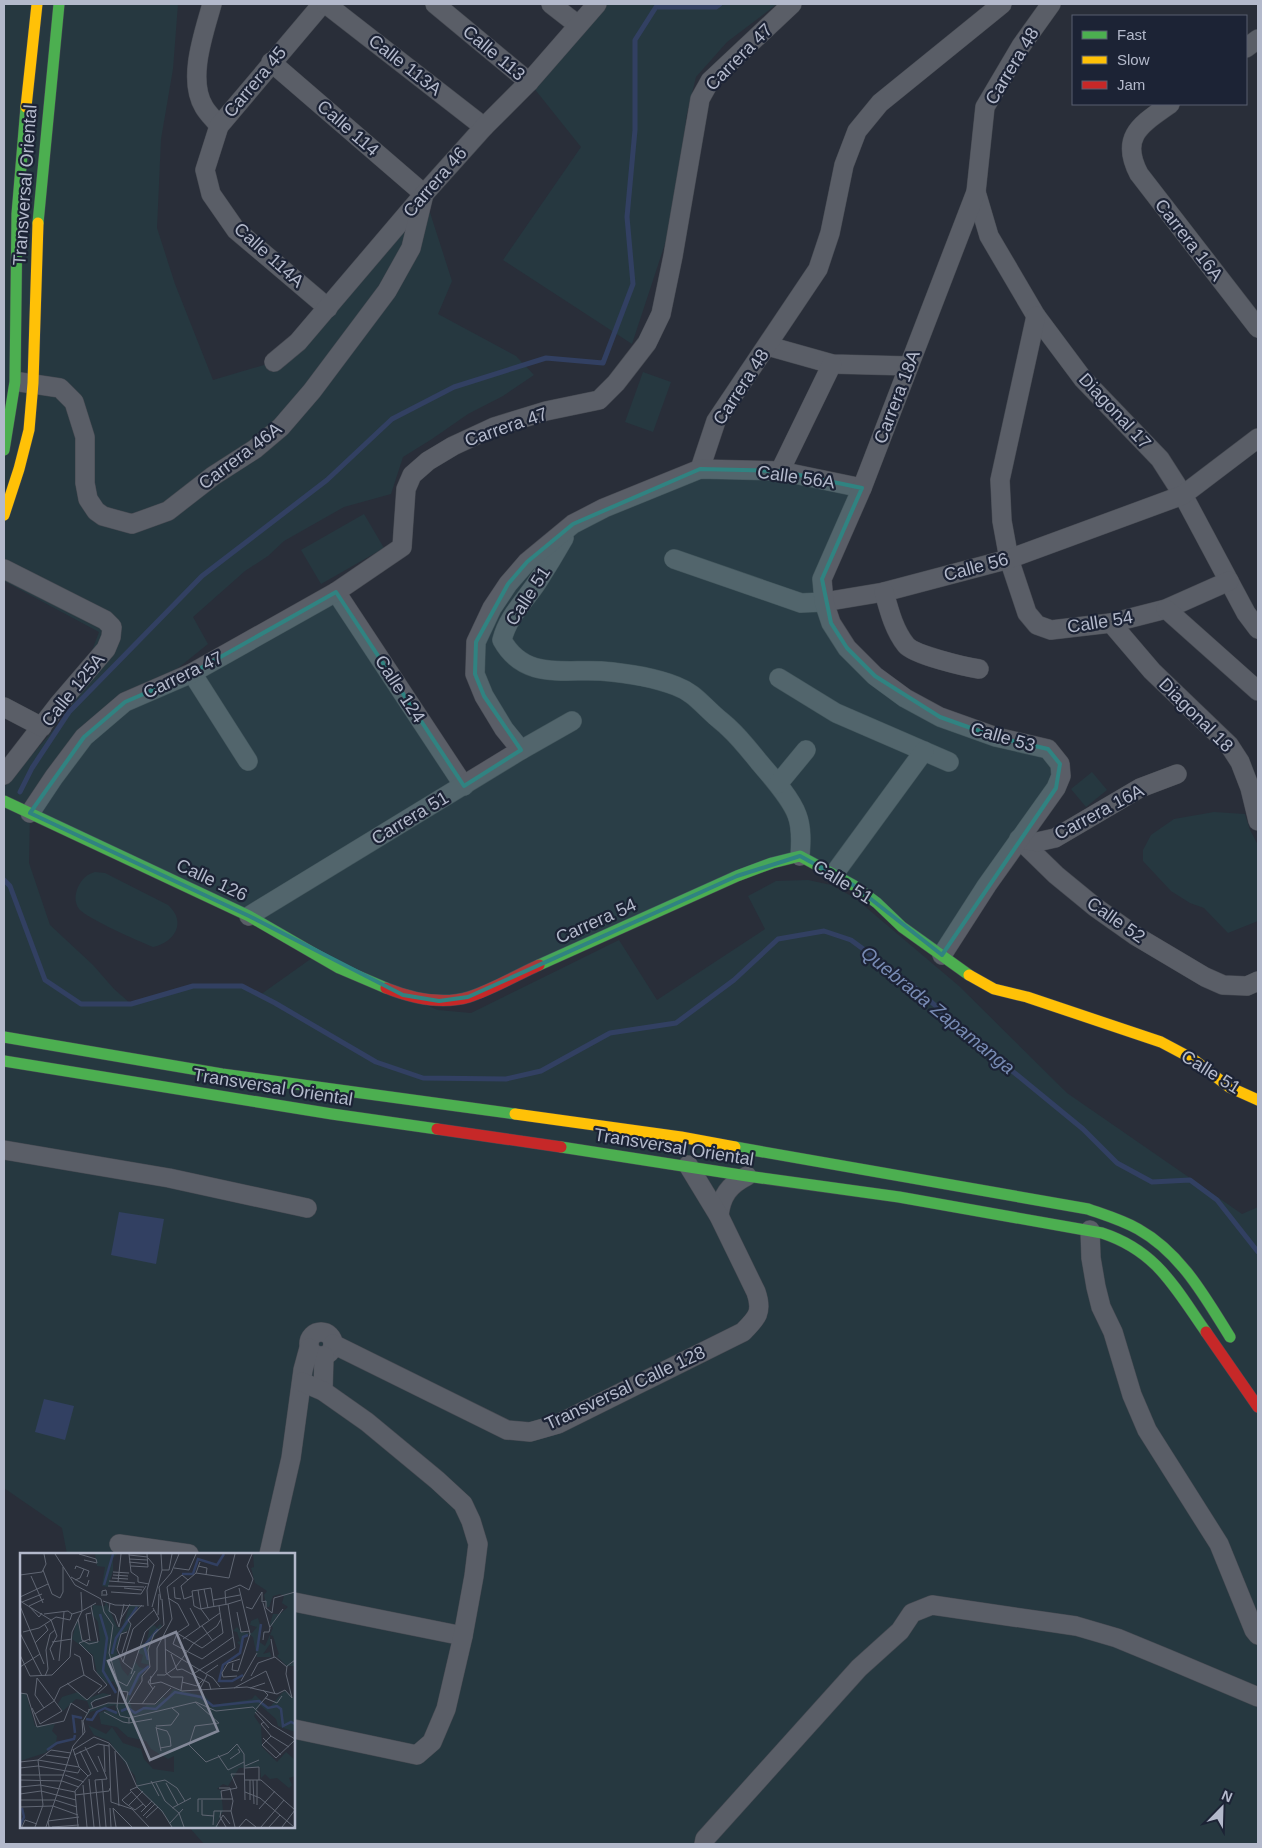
<svg xmlns="http://www.w3.org/2000/svg" width="1262" height="1848" font-family="Arial,sans-serif">
<style>
.green{fill:#263840}
.water{fill:#324062}
.lines{fill:none;stroke-linecap:round;stroke-linejoin:round}
.stream{stroke:#324062;stroke-width:5}
.street-casing{stroke:#464a52;stroke-width:20}
.fast-casing{stroke:#464a52;stroke-width:12}
.slow-casing{stroke:#464a52;stroke-width:12}
.jam-casing{stroke:#464a52;stroke-width:12}
.street{stroke:#5a5e67;stroke-width:19}
.fast{stroke:#4caf50;stroke-width:11}
.slow{stroke:#ffc107;stroke-width:11}
.jam{stroke:#c62828;stroke-width:11}
.marked{fill:#308381;fill-opacity:0.2;stroke:#308381;stroke-width:4;stroke-linejoin:round}
.labels{text-anchor:middle;dominant-baseline:central;stroke-width:4.5;stroke-linejoin:round;paint-order:stroke}
.street-label{font-size:18px;fill:#b3b9cb;stroke:#1c2335}
.water-label{font-size:19px;font-style:italic;fill:#788bb4;stroke:#1c2335}
.inset-river{fill:none;stroke:#324062;stroke-width:2.5}
.inset-road{fill:none;stroke:#606673;stroke-width:1}
.view{fill:#838898;fill-opacity:0.15;stroke:#838898;stroke-width:2.5}
.inset-edge{fill:none;stroke:#b3b9cb;stroke-width:2.5}
</style>
<rect width="100%" height="100%" fill="#292e39"/>
<g class="green">
<path d="M4,4h174l-5,65 -12,70 -4,89 18,56 38,96 61,-18 150,-168 28,87 -14,33 78,42 18,19 -31,21 -35,18 -36,25 -29,18 -12,37 -47,13 -60,34 -16,15 -23,15 -52,46 15,27 -61,49 -22,9 -95,111 -1,50 21,62 43,40 21,24 17,15 62,-18h49l18,9 52,-37 126,52 33,3 148,-73 38,60 108,-71 -17,-33 28,-15 32,-1 23,5 24,13 104,88 108,107 175,121 16,-7v637h-1054l-15,-17h105v-273h-227l-5,-26 -58,-40v-701l65,-75 30,-80 -95,-51z"/>
<path d="M597,4h180l-50,38 -31,35 -10,41 -3,71 -51,155 -129,-84 78,-113 -52,-65z"/>
<path d="M643,372l28,10 -18,50 -28,-10z"/>
<path d="M364,514l20,34 -63,36 -20,-34z"/>
<path d="M1092,772l15,18 -21,17 -15,-18z"/>
<path d="M1214,812l31,2 5,16 8,15v76l-30,12 -24,-25 -14,-5 -19,-12 -28,-30v-11l8,-15 23,-16z"/>
<path d="M95,872l10,1 63,32c19,17 7,37 -15,42 -15,-6 -65,-28 -74,-38 -5,-7 -4,-15 -1,-22 4,-8 9,-13 17,-15z"/>
</g>
<g class="water">
<path d="M119,1212l45,7 -8,45 -45,-9z"/>
<path d="M44,1399l30,7 -9,34 -30,-8z"/>
</g>
<g class="lines">
<g class="stream">
<path d="M20,792l12,-24 37,-56 133,-136 125,-96 65,-61 62,-32 92,-29 57,5 30,-79 -6,-67 8,-87v-90l21,-33h60l4,-3"/>
<path d="M4,880l6,6 35,94 36,24h50l62,-18h49l33,17 101,59 47,16 83,1 35,-8 69,-38 66,-10 58,-43 44,-41 46,-8 27,9 61,45 60,53 111,91 34,34 35,19 38,-2 27,20 41,52"/>
</g>
<defs>
<g id="street">
<path d="M212,4c-8,29 -25,75 -8,103 4,7 11,13 15,19"/>
<path d="M322,4l-103,122 -14,44 6,24 25,36 92,78"/>
<path d="M326,4l158,123"/>
<path d="M435,4l94,78"/>
<path d="M551,4l27,21"/>
<path d="M1246,48l12,-9"/>
<path d="M271,62l153,132"/>
<path d="M1170,104c-28,20 -51,32 -31,70l119,154"/>
<path d="M976,192l13,44 47,80 47,63 77,80 23,36 63,118 12,16"/>
<path d="M1036,316l-36,164 2,41 7,38 18,54 10,12 14,5 60,-7 55,-14 63,-28"/>
<path d="M768,346l64,18 77,2"/>
<path d="M274,362l24,-20 126,-148 60,-67 45,-45 68,-78"/>
<path d="M20,382l40,6 14,14 11,35v46l3,16 8,12 7,5 29,8 36,-13 45,-35 42,-27 26,-22 31,-36 75,-100 24,-43 13,-54"/>
<path d="M700,469l16,-48 102,-152 12,-36 14,-68 13,-34 23,-28 122,-99"/>
<path d="M780,471l52,-107"/>
<path d="M564,538c-8,14 -17,29 -26,43 -13,20 -30,35 -36,59 22,40 61,29 99,31 25,2 52,6 75,15 16,6 23,15 36,27 5,5 12,10 17,15 11,10 21,23 30,34 12,14 32,36 38,53 5,13 4,28 3,41"/>
<path d="M674,559l127,44 23,-1 60,-10 125,-33 174,-64 75,-57"/>
<path d="M4,569l101,51 7,7 -1,10 -5,12 -48,56 -54,70"/>
<path d="M336,592l128,194"/>
<path d="M884,592c5,18 10,38 22,53 8,10 60,22 73,24"/>
<path d="M1166,609l92,82"/>
<path d="M1111,623l41,48 77,74 11,17 10,26 8,33"/>
<path d="M192,673l56,88"/>
<path d="M779,678l57,35 113,49"/>
<path d="M4,707l38,20"/>
<path d="M521,750l-17,-21 -20,-33 -9,-22 1,-32 16,-34 16,-24 19,-22 46,-38 31,-16 96,-39 80,2 82,17"/>
<path d="M778,784l28,-34"/>
<path d="M30,813l24,-36 30,-40 41,-35 67,-29 144,-81 66,-45 4,-58 6,-14 16,-14 25,-15 41,-19 52,-16 53,-11 17,-17 31,-40 14,-29 12,-58 27,-157 10,-18 82,-77"/>
<path d="M1019,839l37,36 39,32 41,29 69,41 18,8 24,1 11,-5"/>
<path d="M1019,839l18,3 18,-4 85,-50 37,-14"/>
<path d="M834,874l90,-123"/>
<path d="M249,916l272,-166 51,-29"/>
<path d="M942,955l45,-70 69,-97 5,-12 -1,-12 -12,-15 -52,-12 -56,-20 -35,-19 -30,-22 -28,-28 -16,-25 -7,-21 -2,-23 40,-91 114,-296 9,-85 36,-61 30,-42"/>
<path d="M4,1150l165,28 138,30"/>
<path d="M719,1216c2,-20 10,-31 28,-40"/>
<path d="M1090,1230l1,28 5,29 5,20 12,25 19,63 15,35 72,114 35,86 4,5"/>
<circle cx="321" cy="1344" r="12"/>
<path d="M333,1344l174,86 23,2 28,-8 185,-92c14,-14 20,-20 13,-40l-37,-76 -31,-51"/>
<path d="M323,1391l1,-35"/>
<path d="M119,1544l70,10"/>
<path d="M269,1554l22,-96 12,-88 6,-22"/>
<path d="M294,1602l169,34"/>
<path d="M294,1729l123,26 15,-13 14,-33 17,-73 11,-60 4,-32 -7,-23 -8,-17 -26,-24 -70,-58 -44,-31 -21,-9"/>
<path d="M704,1844l1,-5 154,-171 41,-37 12,-18 20,-8 144,21 41,12 51,21 90,38"/>
</g>
<g id="fast">
<path d="M38,223l21,-219"/>
<path d="M4,450l11,-68 2,-168 9,-107"/>
<path d="M4,801l245,115 90,52 47,20"/>
<path d="M539,965l198,-89 35,-13 28,-7 53,29 24,18 25,24 67,48"/>
<path d="M4,1037l218,37 293,40"/>
<path d="M4,1061l328,53 105,15"/>
<path d="M561,1147l186,29 152,21 203,36c55,18 73,55 104,99"/>
<path d="M735,1147l353,62c17,6 34,11 50,20 43,24 67,68 92,108"/>
</g>
<g id="slow">
<path d="M26,107l11,-103"/>
<path d="M4,515l15,-46 10,-39 4,-47 5,-160"/>
<path d="M969,975l25,14 33,8 134,45 32,17 36,28 29,13"/>
<path d="M515,1114l166,23 54,10"/>
</g>
<g id="jam">
<path d="M386,988c25,10 56,17 83,9 22,-7 48,-22 70,-32"/>
<path d="M437,1129l124,18"/>
<path d="M1206,1332l52,75"/>
</g>
</defs>
<use href="#street" class="street-casing"/>
<use href="#fast" class="fast-casing"/>
<use href="#slow" class="slow-casing"/>
<use href="#jam" class="jam-casing"/>
<use href="#street" class="street"/>
<use href="#fast" class="fast"/>
<use href="#slow" class="slow"/>
<use href="#jam" class="jam"/>
</g>
<path class="marked" d="M700,469l80,2 82,17 -40,91 9,44 16,25 28,28 65,41 56,20 52,12 12,15 -4,24 -114,167 -89,-70 -53,-29 -63,20 -269,121 -29,4 -36,-6 -154,-79 -219,-103 54,-76 41,-35 67,-29 144,-81 128,194 57,-36 -37,-54 -9,-22 1,-32 32,-58 19,-22 46,-38z"/>
<g class="labels">
<g class="street-label">
<text transform="translate(494 53) rotate(40)">Calle 113</text>
<text transform="translate(739 57) rotate(-45)">Carrera 47</text>
<text transform="translate(405 65) rotate(38)">Calle 113A</text>
<text transform="translate(1012 66) rotate(-59)">Carrera 48</text>
<text transform="translate(255 82) rotate(-50)">Carrera 45</text>
<text transform="translate(348 128) rotate(41)">Calle 114</text>
<text transform="translate(435 182) rotate(-49)">Carrera 46</text>
<text transform="translate(25 185) rotate(-86)">Transversal Oriental</text>
<text transform="translate(1189 240) rotate(52)">Carrera 16A</text>
<text transform="translate(269 255) rotate(42)">Calle 114A</text>
<text transform="translate(741 387) rotate(-57)">Carrera 48</text>
<text transform="translate(897 397) rotate(-69)">Carrera 18A</text>
<text transform="translate(1115 411) rotate(47)">Diagonal 17</text>
<text transform="translate(506 427) rotate(-19)">Carrera 47</text>
<text transform="translate(240 456) rotate(-37)">Carrera 46A</text>
<text transform="translate(796 477) rotate(8)">Calle 56A</text>
<text transform="translate(976 567) rotate(-15)">Calle 56</text>
<text transform="translate(528 596) rotate(-57)">Calle 51</text>
<text transform="translate(1100 622) rotate(-9)">Calle 54</text>
<text transform="translate(183 675) rotate(-26)">Carrera 47</text>
<text transform="translate(400 689) rotate(57)">Calle 124</text>
<text transform="translate(73 690) rotate(-51)">Calle 125A</text>
<text transform="translate(1196 715) rotate(45)">Diagonal 18</text>
<text transform="translate(1003 737) rotate(16)">Calle 53</text>
<text transform="translate(1099 812) rotate(-28)">Carrera 16A</text>
<text transform="translate(410 818) rotate(-31)">Carrera 51</text>
<text transform="translate(212 880) rotate(25)">Calle 126</text>
<text transform="translate(843 882) rotate(32)">Calle 51</text>
<text transform="translate(1116 920) rotate(35)">Calle 52</text>
<text transform="translate(596 921) rotate(-24)">Carrera 54</text>
<text transform="translate(1211 1072) rotate(32)">Calle 51</text>
<text transform="translate(273 1087) rotate(9)">Transversal Oriental</text>
<text transform="translate(674 1147) rotate(9)">Transversal Oriental</text>
<text transform="translate(625 1388) rotate(-25)">Transversal Calle 128</text>
</g>
<g class="water-label">
<text transform="translate(938 1010) rotate(39)">Quebrada Zapamanga</text>
</g>
</g>
<g transform="translate(20 1553)">
<rect width="275" height="275" fill="#292e39"/>
<path d="M75,1h22l-4,4v13l-5,16 -6,-1 3,-19 -8,-1zM233,1h42v134l-1,-22h-7l-10,-10 2,-2 -6,-18 -3,-1v9l-7,10 7,-2 1,5h-14l-4,-20 -4,-3 -7,4 1,10 -6,-6 3,-1 -3,-9 -4,-1 4,-4 4,5 11,1 5,-6 -7,-2 1,-4 7,-3 3,10 -3,13 7,5 8,-18 -3,-4 3,-10h7l8,-7 -6,-4 2,-7 -4,-2 -7,2 -4,11h-2l-3,-12 3,-4 -12,-8 -4,-15 3,-1zM86,48l11,26 5,1 8,-23h11l-9,7 -5,10 4,2 -4,7 -5,2 -6,16 6,20 6,7 7,-15 4,6 6,2 -16,29 3,11 6,3 9,-7h8l8,-8 4,2 6,-10 32,7 8,9 39,-6 3,-4 14,13 13,-15 3,-2 9,7 1,-4v38l-17,-6 -2,-7 -16,-14 -6,11 7,10 1,21 15,15 9,-10 9,8v16l-6,2 3,7 -3,3 -12,-10 -7,1 -5,-5 -4,4 -1,-11 -21,1 -11,18 -5,-2 -6,5 4,1 2,21 -6,12 2,4h-48l-7,-13 -27,-27 -2,-11 -4,-5 -2,3 1,-4 -21,-29 -15,-6 -6,-10 18,9 6,-7 11,16 18,6 3,10 9,10 21,3v-16l-6,3 -17,-10 -5,-8 -18,-4 -11,-10 -16,-3 -2,-11 8,-3 10,4 -2,-9 -25,7 -7,8 7,-11 -3,-8 -11,-2 -13,12 -5,-7 4,-7 16,-5 8,7 17,-6 8,2 -20,8 2,5 15,-5h18l2,-11 -9,-1 -6,-10 -5,3 -11,-11 -4,-18 -21,-16 5,-19 6,22 17,-1 -2,-19 -6,-8 1,-9 12,1zM140,71l2,2 -14,20 2,19 -9,-2 2,-8 -5,-2 5,-10 3,1 4,-17 4,-2 3,3zM0,140h6l9,33 20,-2 -3,7 5,5 -1,7 -11,10 -25,8z" fill="#263840"/>
<path class="inset-river" d="M162,21h11l5,-15 19,6 7,-11M84,32l9,-31M80,61l7,24 -4,33 13,22M237,98l4,-27M92,101l4,-16 21,-31M128,107l-4,-14 14,-17M223,122l-11,6h-13l4,-16 17,-12 3,-16 5,-2M109,142l10,-21 10,-8M101,158l7,-3 7,5 9,-5 12,1 19,-17 26,5 12,9 46,-5 9,7 9,-2 4,3 2,17 8,-4 4,2M66,166l6,1 5,-8 8,-4 12,5M55,180l-2,-17 9,2M27,197l10,-7 17,-4 1,-4M0,273l4,-9 -2,-9"/>
<path class="inset-road" d="M35,1l20,31 26,14 3,13 9,13 -4,28 10,33 -2,21 3,9 9,2 67,-16 20,9 37,-4 19,18 23,14M59,1l17,5 1,4 -13,-3M109,1l2,18 7,5v5l11,2M109,2l19,2M109,6l19,1M109,9l19,2M111,13l17,1 -1,-13M178,13l9,2 -1,7M154,15l15,2 7,-16M55,16l1,-3 13,5 -2,6M23,17l9,24 8,4 3,-6v-25M142,17h7l3,-16M93,19l16,1M176,20l33,5 6,-24M0,22l22,-3 4,-8 -2,-10M93,22l15,1M11,23l12,27M51,24l16,9 2,-6M92,25l16,1M55,27l5,-2 4,-9M89,28l26,2M98,29l3,-28M88,33l36,1M161,33l15,-13 4,-11M161,33l3,13 8,-3M147,34l15,-12 6,5M154,34l1,11 6,1M104,35l18,2M184,36l4,19M178,37l3,19 8,11M91,39l30,2 5,-8M81,42h6l-1,-5 -4,1v3M0,44l28,-13M148,45l10,6 11,21 -12,8 -4,11 29,15 31,-22M141,47l-2,-13 12,-14 8,-19M193,47l27,-5M0,48l31,19 6,16M83,48l12,4 29,1M2,49l20,-8M90,50l-1,8 6,4 4,12M206,52l-1,-14 15,-6 9,5 4,-11 -6,-13 5,-12M0,53l24,58M128,53l-1,-16 7,-25 -6,-7M132,54l10,-37 -1,-16M194,54l-3,-19 -19,3 2,15 6,3 28,-5 13,-4M226,54l6,2 10,-17v10l4,-1v7l6,5 2,-15 21,-6M170,55l10,19M217,59l4,20 9,-1M22,60l-3,4 -10,-11 15,-7M24,61l24,-3 4,3M52,61l10,-3 -1,-19M138,62l1,-21M58,66l4,21M100,67l10,-16M182,73l11,15M99,74l5,-23M250,74l13,-18M3,79l16,-4 17,-11 14,3 2,-6M0,80l22,43M157,80l25,15 21,-15 -4,-27M145,82l1,38 5,4h12l-2,13M70,86l-11,4 13,13 2,14M163,86l37,-26M251,86l3,18M62,87l7,4 9,-2 -7,-36M243,87l1,-8h5l1,-4 -7,-25M70,88l-4,-27 5,-1M32,89l20,-3M15,90l13,-13 -3,-5M145,96l48,29 7,9M102,100l9,-29 -3,-4 14,-15M54,101l6,3 4,18M151,101l6,16 5,-1 27,14 2,7M0,102l10,21 22,-1 18,-18 2,-25 10,-21 14,-8M34,107l-4,-11 7,-13M39,108l5,-49M103,109l-6,-13 4,-15 6,-2M213,110l-1,7 6,1 12,-37 -11,-46M0,114l20,-13M74,117l13,15 -9,8M113,117l-10,-8 10,-33 21,-19M111,121l14,-42 14,-13 -6,-11M173,121l42,-26 -7,-44M185,121l13,-9M64,122l18,11 -15,14M137,122h8l10,-7 18,-24 24,-18 4,-7M25,123l3,-7 -2,-19 4,-16 5,-4M131,123l-1,8 11,-2 21,9 65,-4 30,7 8,-4 7,8 -6,-24 1,-8 8,-6M217,123l-14,1 -1,-4 6,-10 12,-4M231,123l7,-13 17,-6 12,10M17,125l-2,17 9,13M98,128l9,5 8,-15M221,128l16,-28M162,129l15,4 6,-6M47,130l20,17M214,135l32,-17 9,23M230,135l15,-5M133,136l-5,-7 9,-12v-22l15,-29 -5,-32M100,138l8,1 -2,9M179,138l8,-16M0,140l7,1 10,33 27,-6 7,-18 16,10M245,145l12,5 5,-7M175,149l24,21 -24,3 -6,19 17,17 22,-9 9,-9M108,151l14,-23v-5l8,-9 -2,-17 6,-16 10,-9 -2,-26M122,151l13,-18M12,155l8,16 22,-13 -25,-33M73,155l-2,-5 4,-3 16,-5M236,156l12,-14 -5,-5M68,157l20,-7 47,1 16,-16M84,159l19,10 6,1v-5M235,159l14,16M15,161l19,-13 6,-13 24,-13M62,167l1,15M244,169l-3,2 10,12 18,11M109,170l23,-4M136,173l15,-1 8,-11 -7,-6M136,174l5,24M136,175l11,3 3,6 1,9 -11,2M251,183l-9,9 14,13 19,-18M243,185l18,17M89,191l2,58 21,7 17,18M217,191l7,10 1,46M84,192l1,27M65,194l13,25M53,196l6,18 9,9 -13,15 3,36M53,197l21,-13 15,6 17,19 11,25 25,24 10,16M60,198l11,23 -3,2M95,198l4,55M26,202l23,3M54,202l24,-11 11,2M198,202l10,15 16,-8M78,203l9,23M210,206l10,-7 -2,-3M0,209l18,-2 41,7M225,213l14,-6M0,215l18,-2 40,7 2,-4M225,215l14,-1v13M0,222h44M45,222l19,7M69,226l5,48M0,227l42,1 17,6M82,227l4,47M225,227h16l34,30M230,227v20M233,227l1,24M131,228l8,15M136,230l9,18 14,12 5,14M146,230l12,22M63,232l4,42M117,233l28,-6 12,8 8,13M0,234l20,-2 35,7M117,234l-7,3 16,17M111,239l-9,8 3,3 10,7 8,-6M225,239l15,6 34,29M0,241l21,-3 35,9M55,242l34,-4 1,-3M213,246h-11l-1,-8 16,-3 -6,-14h14M1,247h34l22,7M182,247v15l12,1M237,252v-25M108,253l15,-15M0,254l33,-1 25,9M90,255l1,19M93,255l19,19M93,255l3,19M152,255l19,-10M239,256l16,-18M201,258l-1,6 6,10M211,258l4,16M121,259l11,-11M178,259v-13h24M123,263l12,-12M126,265l12,-11M150,270l13,-14M193,272l1,-14h17l2,-10 -3,-13h-11M2,274l3,-7 12,4M15,274l8,-22 -5,-45 13,-10 20,3M26,274l27,-81 12,-14 -2,-11 7,-12M29,274l-1,-6 31,-4M32,274l27,-2M80,274l-5,-47 12,-1M196,274l7,-12 7,9M219,274l7,-8 10,8M241,274l23,-27M249,274l11,-12M262,274l13,-17"/>
<path class="view" d="M156,79l42,99 -68,29 -42,-99z"/>
<rect width="275" height="275" class="inset-edge"/>
</g>
<rect width="1262" height="1848" fill="none" stroke="#b3b9cb" stroke-width="10"/>
<rect x="1072" y="15" width="175" height="90" fill="#1c2335" stroke="#585f71"/>
<rect x="1082" y="31" width="25" height="8" fill="#4caf50" stroke="#585f71"/>
<text x="1117" y="40" font-size="15" fill="#b3b9cb">Fast</text>
<rect x="1082" y="56" width="25" height="8" fill="#ffc107" stroke="#585f71"/>
<text x="1117" y="65" font-size="15" fill="#b3b9cb">Slow</text>
<rect x="1082" y="81" width="25" height="8" fill="#c62828" stroke="#585f71"/>
<text x="1117" y="90" font-size="15" fill="#b3b9cb">Jam</text>
<g transform="translate(1222 1808) rotate(23)" stroke="#1c2335" stroke-width="4" paint-order="stroke">
<path d="M0-4L9 19L0 12L-9 19Z" fill="#b3b9cb"/>
<text y="-8" font-size="14" font-weight="bold" text-anchor="middle" fill="#b3b9cb">N</text>
</g>
</svg>
